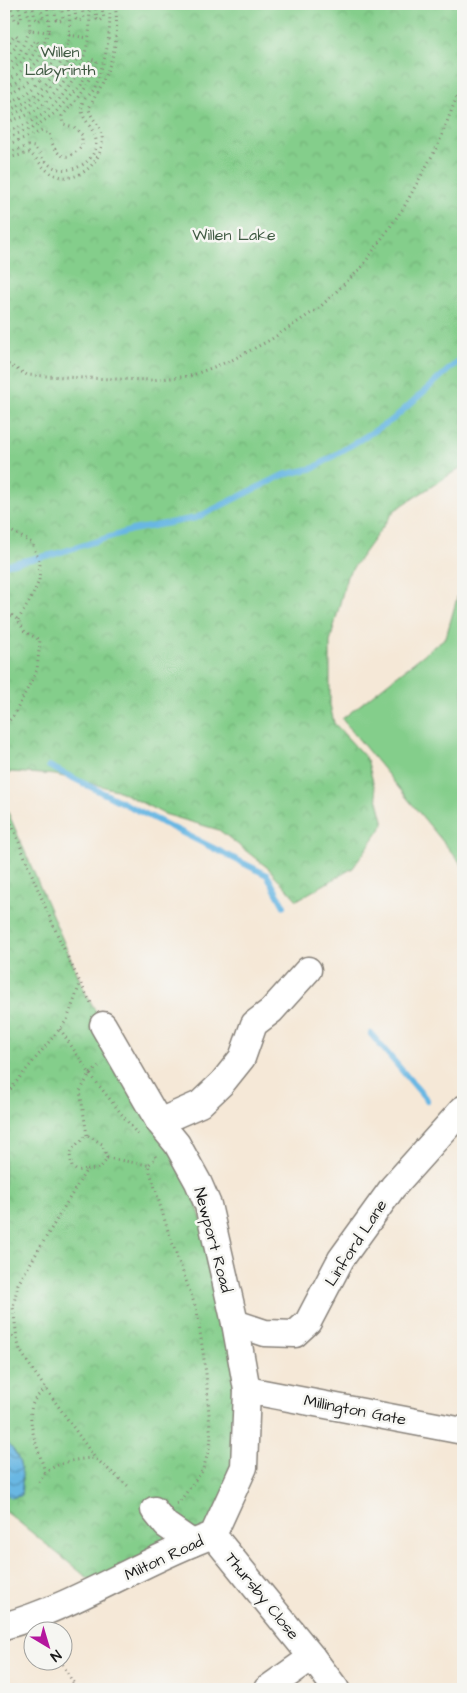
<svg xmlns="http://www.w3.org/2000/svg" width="467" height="1693" font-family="'Architects Daughter',sans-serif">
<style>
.park{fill:url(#park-crowns);stroke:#507554}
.pitch{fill:#84ce8b;stroke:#507554}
.water{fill:url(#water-waves);stroke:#426a80}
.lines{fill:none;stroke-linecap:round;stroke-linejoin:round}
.stream{stroke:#69b7e3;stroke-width:6}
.minor-casing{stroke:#88827a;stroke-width:29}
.path{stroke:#88827a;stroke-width:3;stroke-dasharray:1 4;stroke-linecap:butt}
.minor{stroke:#fff;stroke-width:26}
.labels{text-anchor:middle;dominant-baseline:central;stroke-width:5;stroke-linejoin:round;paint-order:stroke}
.park-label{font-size:16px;fill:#405a43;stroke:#f6f6f2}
.street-label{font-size:16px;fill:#1c1c1c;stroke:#f6f6f2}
</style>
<defs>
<pattern id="park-crowns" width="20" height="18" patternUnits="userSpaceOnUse" patternTransform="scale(1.25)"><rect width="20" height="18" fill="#84ce8b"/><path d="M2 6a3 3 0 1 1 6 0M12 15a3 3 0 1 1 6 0" fill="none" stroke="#71b077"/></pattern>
<pattern id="water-waves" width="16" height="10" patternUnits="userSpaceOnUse" patternTransform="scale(1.25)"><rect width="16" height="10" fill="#69b7e3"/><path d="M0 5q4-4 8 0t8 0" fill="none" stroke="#5694b7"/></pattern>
</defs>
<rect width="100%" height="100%" fill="#f6f6f2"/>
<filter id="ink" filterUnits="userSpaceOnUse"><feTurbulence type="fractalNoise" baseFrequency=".02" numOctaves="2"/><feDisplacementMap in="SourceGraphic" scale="10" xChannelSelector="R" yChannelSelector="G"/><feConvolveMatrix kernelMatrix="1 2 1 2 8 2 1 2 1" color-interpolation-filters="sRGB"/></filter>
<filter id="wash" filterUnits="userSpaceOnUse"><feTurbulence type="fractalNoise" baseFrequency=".0096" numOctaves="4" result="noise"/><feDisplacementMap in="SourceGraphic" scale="20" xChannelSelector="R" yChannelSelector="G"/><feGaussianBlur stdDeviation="1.12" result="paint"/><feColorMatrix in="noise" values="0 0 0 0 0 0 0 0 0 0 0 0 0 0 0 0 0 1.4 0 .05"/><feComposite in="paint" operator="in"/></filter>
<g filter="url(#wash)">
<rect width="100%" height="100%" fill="#f5e8d7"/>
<g class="park">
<path d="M4,4h459v462l-68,44 -48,66 -17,66v63l4,18 33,36 17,65 -31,44 -56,32 -29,-32 -49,-38 -55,-16 -47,-24 -61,-15 -45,-3 -7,6z"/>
<path d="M4,803l82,191 73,128 18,22 58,179 9,144 -31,68 -113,53 -96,-78z"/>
</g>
<path class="pitch" d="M463,585v281l-121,-147 104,-82 13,-46z"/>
<path class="water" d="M4,1440c18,15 20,33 17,56l-10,2 -7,-6z"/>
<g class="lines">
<g class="stream">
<path d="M4,565l51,-11 77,-24 64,-12 87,-43 31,-7 78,-48 71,-63"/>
<path d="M49,766l218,109 17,31"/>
<path d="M371,1034l56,66"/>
</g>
</g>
</g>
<g filter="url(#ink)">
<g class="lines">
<defs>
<g id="minor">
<path d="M159,1122l41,-18 22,-21 20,-25 12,-34 17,-13 37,-41"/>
<path d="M235,1323l30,10 30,1 13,-12 33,-63 52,-72 70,-78"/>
<path d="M247,1390l216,41"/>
<path d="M154,1510l12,15 26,18"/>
<path d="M213,1535l99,122 24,32"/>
<path d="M4,1626c74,-21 137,-65 209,-91l31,-68 3,-77 -12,-67 -27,-118 -10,-23 -21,-38 -18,-22 -56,-97"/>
<path d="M267,1689l45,-32"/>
</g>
</defs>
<use href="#minor" class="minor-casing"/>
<g class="path">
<path d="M10,4l5,15 4,2 3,-2 -4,-15"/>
<path d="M25,4l4,13 1,13"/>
<path d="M32,4l3,14 3,3 5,-3 -3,-14"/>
<path d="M47,4l2,19 -1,9"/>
<path d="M54,4l2,15 3,2 4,-2 -2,-15"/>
<path d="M74,4l2,15 4,2 4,-3 -3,-14"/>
<path d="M95,4l2,15 3,2 4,-3 -3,-14"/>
<path d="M4,6c6,12 4,22 0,34"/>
<path d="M69,35l19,3"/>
<path d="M4,50l9,-13 3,-2 3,3 -4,10 -11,11"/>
<path d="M4,68l14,-12 12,-26 18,2 -9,28 -21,22 -14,7"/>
<path d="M4,74c8,-4 15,-9 20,-16 4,-6 5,-14 12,-18l3,4c-8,16 -18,32 -35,38"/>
<path d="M4,97c16,-7 29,-17 39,-31 5,-7 6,-16 13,-20l3,4c-11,25 -28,46 -55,54"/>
<path d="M4,111c45,-11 75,-63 63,-107"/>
<path d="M4,117c31,-8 56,-34 68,-64l3,-1 3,3c-8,23 -27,47 -49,59 -7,4 -17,6 -25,9"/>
<path d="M4,132c9,-3 19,-6 28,-11 39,-21 65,-74 56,-117"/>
<path d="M4,139l31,-12 20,-14 25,-28 11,-26 6,2c-9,23 -18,37 -35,55l1,8 11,3 8,8v11c-17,20 -28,8 -33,-13l-7,-2 -38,15"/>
<path d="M4,154l24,-8 7,1c5,6 11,17 18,20 17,8 42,-3 43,-24 1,-14 -17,-24 -14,-38 1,-6 8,-11 11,-16 13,-27 19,-56 16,-85"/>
<path d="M4,159l25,-6c12,8 13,18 29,23 24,8 50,-21 43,-44 -2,-9 -11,-14 -12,-24 20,-37 32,-61 26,-104"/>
<path d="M4,362l23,13 56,3 68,2 39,-4 42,-16 38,-20 49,-32 42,-40 43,-61 34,-62 25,-64"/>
<path d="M4,527l28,16 8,20 -1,18 -8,18 -13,21"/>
<path d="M4,609l14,11 7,12 15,8 -3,30 -23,45 -10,11"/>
<path d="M4,805c27,67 53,136 88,200"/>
<path d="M60,1029l30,45 48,61"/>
<path d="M4,1097l63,-77 13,-36"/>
<path d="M87,1135l-7,-44 10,-17 10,-9"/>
<path d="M155,1156l1,2 -8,7 20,66 29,80 9,62 5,69 -8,28 -23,31 -4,3"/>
<path d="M107,1158l41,7"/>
<path d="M4,1331l13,8 3,11 14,22 61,86 33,28"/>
<path d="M17,1339l-4,-32 5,-23 69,-115c10,2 16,-2 20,-11l-5,-14 -15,-9 -14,13 -3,7 2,12 5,4 10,-2"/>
<path d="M45,1472c-5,-19 -20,-51 -12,-69 2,-6 9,-10 13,-14"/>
<path d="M39,1482c9,-19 36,-23 56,-24"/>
<path d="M60,1660l17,29"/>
</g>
<use href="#minor" class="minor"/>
</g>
</g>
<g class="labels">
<g class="park-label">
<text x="60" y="52">Willen<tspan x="60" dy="18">Labyrinth</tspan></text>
<text x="234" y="235">Willen Lake</text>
</g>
<g class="street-label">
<text transform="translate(213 1240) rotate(75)">Newport Road</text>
<text transform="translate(356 1243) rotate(-57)">Linford Lane</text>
<text transform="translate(355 1410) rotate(11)">Millington Gate</text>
<text transform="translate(164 1558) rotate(-25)">Milton Road</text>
<text transform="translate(262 1596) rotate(51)">Thursby Close</text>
</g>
</g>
<rect width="467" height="1693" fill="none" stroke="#f6f6f2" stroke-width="20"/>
<g transform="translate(48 1646) rotate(142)"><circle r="24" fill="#f6f6f2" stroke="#9f9f9c"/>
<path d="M0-4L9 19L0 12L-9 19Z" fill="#b5179e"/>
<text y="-8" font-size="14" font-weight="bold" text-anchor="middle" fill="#1c1c1c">N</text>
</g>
</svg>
